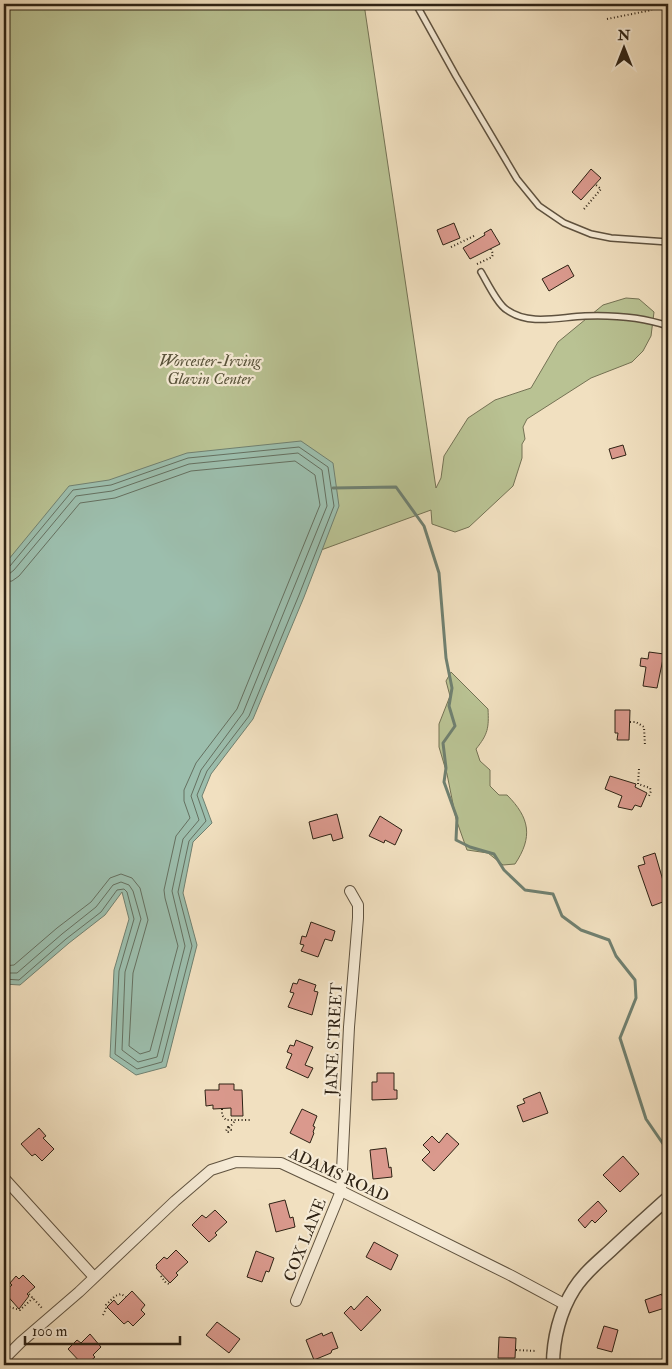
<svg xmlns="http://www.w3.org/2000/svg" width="672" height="1369" font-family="'IM FELL Double Pica',serif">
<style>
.green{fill:#b9c293;stroke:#747254}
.water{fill:#9cbead;stroke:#708070}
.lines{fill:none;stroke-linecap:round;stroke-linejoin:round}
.shore{stroke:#657060;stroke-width:1}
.stream{stroke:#708070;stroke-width:3}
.building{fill:#da998d;stroke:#2e2214}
.service-casing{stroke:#5f523f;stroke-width:8}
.minor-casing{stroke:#5f523f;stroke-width:12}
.tertiary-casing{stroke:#5f523f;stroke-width:15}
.path{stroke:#2e2214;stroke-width:2;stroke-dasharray:1 2.5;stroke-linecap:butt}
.service{stroke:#f6ebd6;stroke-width:5}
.minor{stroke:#f6ebd6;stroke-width:10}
.tertiary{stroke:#f6ebd6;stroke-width:12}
.labels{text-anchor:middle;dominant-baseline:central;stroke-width:4.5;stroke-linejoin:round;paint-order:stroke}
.park-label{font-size:16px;font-style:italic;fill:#58523a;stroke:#f6ebd6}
.street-label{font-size:16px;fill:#2e2214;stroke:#f6ebd6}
</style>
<rect width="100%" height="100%" fill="#f1e0c0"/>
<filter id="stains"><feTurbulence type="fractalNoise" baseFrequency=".004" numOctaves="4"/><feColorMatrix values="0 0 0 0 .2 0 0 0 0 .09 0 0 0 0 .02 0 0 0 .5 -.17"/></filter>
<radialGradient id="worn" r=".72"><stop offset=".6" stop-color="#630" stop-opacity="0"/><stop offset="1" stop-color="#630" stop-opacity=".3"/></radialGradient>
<g class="green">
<path d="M4,4h360l72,484 5,-10 3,-22 24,-38 27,-18 36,-12 27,-46 45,-37 23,-7 13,1 15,13 -3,24 -8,15 -11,11 -41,16 -64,41 -4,8 2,12 -3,5v14l-9,28 -44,41 -14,5 -23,-8 -1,-14 -404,147 -23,257z"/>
<path d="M451,672l37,37c1,19 0,25 -12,40l4,12 10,9v16l9,9h8c23,23 26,42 8,69l-12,1 -15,-12 -21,-3 -11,-31 -9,-45 -8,-27v-23l11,-28 -4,-15z"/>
</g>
<path class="water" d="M301,441l32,22 6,43 -35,91 -51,122 -42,55 -9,22 10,27 -19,19 -10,51 14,52 -31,122 -30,8 -26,-18 4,-87 15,-51 -7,-27 -17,23 -36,28 -49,42 -16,-1v-419l65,-79 40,-6 78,-27z"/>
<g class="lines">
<g class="shore">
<path d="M4,568l6,-2 63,-76 38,-5 77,-27 111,-11 29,20 6,39 -35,89 -50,121 -42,55 -10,24 9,26 -17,20 -11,51 14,54 -30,116 -25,7 -22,-15 4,-83 15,-52 -7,-27 -3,-3 -7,1 -16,22 -35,27 -47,41 -15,-1"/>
<path d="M4,574h5l5,-4 62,-74 36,-5 77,-27 109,-11 24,17 5,36 -84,207 -42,57 -10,26 8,24 -16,19 -11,52 13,55 -28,111 -19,5 -16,-12 3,-78 16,-53 -8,-28 -4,-6 -8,-3 -8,3 -17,22 -34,27 -45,39h-13"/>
<path d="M4,582l8,-1 7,-5 61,-73 35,-5 76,-27 104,-10 20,14 5,30 -83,204 -41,54 -12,27v11l6,17 -14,18 -12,54 1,8 13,48 -28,105 -10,3 -11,-8 4,-73 15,-53 -8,-32 -8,-10 -11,-4 -11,4 -19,24 -34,26 -43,37 -10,1"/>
</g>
<path class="stream" d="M333,488l63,-1 28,39 15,47 7,85 6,30 -3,18 6,20 -12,17 3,25 -2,14 13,36 -1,22 14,7 24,7 10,16 21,20 28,4 9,22 19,14 28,10 7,16 19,24 1,18 -16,40 26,81 22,32"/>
</g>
<g class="building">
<path d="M591,169l10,9 -20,22 -9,-8z"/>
<path d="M454,223l6,15 -17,7 -6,-15z"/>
<path d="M491,229l9,15 -30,15 -7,-11 22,-13 -1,-2z"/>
<path d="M568,265l6,11 -25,15 -7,-12z"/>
<path d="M623,445l3,10 -14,4 -3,-10z"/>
<path d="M649,652l15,2 -7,34 -14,-2 3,-19 -6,-1 1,-8 7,1z"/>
<path d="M615,710h15l-1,30h-12l1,-7h-3z"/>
<path d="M610,776l26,8 -1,3 12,6 -6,14 -6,-2 -3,5 -14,-3 4,-11 -17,-7z"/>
<path d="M337,814l6,24 -10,3 -2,-7 -18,5 -4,-17z"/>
<path d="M380,816l22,14 -7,15 -10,-5 -1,3 -15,-7z"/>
<path d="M655,853l9,31 4,-2v18l-16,6 -14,-40 7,-2 -2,-7z"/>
<path d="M311,922l24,9 -3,10 -7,-2 -7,18 -17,-6 3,-6 -4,-1 2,-8 4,1z"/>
<path d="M299,979l17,6 -2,6 4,1 -6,23 -24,-8 6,-14 -4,-1 3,-9 4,1z"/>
<path d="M296,1040l17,7 -8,18 8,3 -5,10 -22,-10 6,-14 -5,-2 3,-7 4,1z"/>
<path d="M377,1073h17v17h3v9l-25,1v-18h5z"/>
<path d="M219,1084h15v6h8l1,26h-12v-8l-18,1v-4l-7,1 -1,-16h14z"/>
<path d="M540,1092l8,21 -25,9 -6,-16 8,-3 -2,-4z"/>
<path d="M302,1109l15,7 -4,10 2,1 -2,5 1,1 -4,10 -20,-10z"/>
<path d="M39,1128l7,8 -3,2 11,11 -12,12 -7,-7 -3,2 -11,-12z"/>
<path d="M447,1133l12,11 -25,27 -12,-11 8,-8 -7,-7 9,-9 7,7z"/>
<path d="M386,1148l3,20 2,-1 1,10 -19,2 -3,-29z"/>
<path d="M623,1156l16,18 -19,18 -17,-17z"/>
<path d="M285,1200l5,18 3,-1 2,10 -19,5 -7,-28z"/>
<path d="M598,1201l9,10 -12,12 -3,-3 -7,8 -7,-8z"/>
<path d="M215,1210l12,12 -12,11 2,2 -8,7 -17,-17 10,-10 4,3z"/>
<path d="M374,1242l24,13 -7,15 -25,-13z"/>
<path d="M176,1250l12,12 -12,11 2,2 -8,8 -14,-15 1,-1 -1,-2 8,-8 3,2z"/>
<path d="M256,1251l18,7 -5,14 -3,-1 -4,11 -15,-5z"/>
<path d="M23,1275l12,12 -8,7 2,2 -10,13 -15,-17 8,-7 -2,-2 6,-7 3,3z"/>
<path d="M132,1291l13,14 -4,5 4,4 -12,12 -5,-5 -4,3 -17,-17 7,-7 4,5z"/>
<path d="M662,1294v2l6,-2v13l-19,6 -4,-13z"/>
<path d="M367,1296l14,14 -20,21 -17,-18 7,-7 3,4z"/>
<path d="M217,1322l23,17 -11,14 -23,-18z"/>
<path d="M604,1326l14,4 -6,22 -15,-4z"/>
<path d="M332,1332l6,16 -6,2 -1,3 -17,7 -8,-20 16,-7 1,3z"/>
<path d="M90,1334l11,13 -8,8 2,2 -9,8h-3l-15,-16 9,-9 4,3z"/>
<path d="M499,1337l17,1 -1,20h-17z"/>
</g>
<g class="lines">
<defs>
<g id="service">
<path d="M416,4l40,72 61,103 22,27 25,17 27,11 20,4 57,4"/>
<path d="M481,272c6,10 17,33 26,38 23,16 52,7 78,6 28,-1 57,1 83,10"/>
</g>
<g id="minor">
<path d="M4,1178l90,99"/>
<path d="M296,1301l45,-110 8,-164 9,-109v-13l-8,-14"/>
<path d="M4,1359l17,-17 58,-50 96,-91 36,-31 25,-8 45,1 60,28 169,84 56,30"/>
</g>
<path id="tertiary" d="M553,1365c0,-26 7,-54 21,-76 10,-16 24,-27 37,-39 19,-18 38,-35 57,-52"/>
</defs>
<use href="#service" class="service-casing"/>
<use href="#minor" class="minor-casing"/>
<use href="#tertiary" class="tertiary-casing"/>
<g class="path">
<path d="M607,19l45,-9"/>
<path d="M584,209l17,-20 -5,-4"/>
<path d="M451,247l23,-11"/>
<path d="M477,264l15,-7 1,-3 -2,-5"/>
<path d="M630,722h6l8,5 1,19"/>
<path d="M639,769l-1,15 12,4 1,3 -3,7"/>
<path d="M668,858v1"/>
<path d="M667,881l1,-2"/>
<path d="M222,1109v6l4,5h26"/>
<path d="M228,1127l3,3 -3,2 -2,-1z"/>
<path d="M229,1128l6,-7"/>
<path d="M161,1276l5,7 3,1"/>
<path d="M29,1294l13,14"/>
<path d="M6,1306l14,4 13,-12"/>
<path d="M103,1315l3,-6v-4l9,-9 6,-2 5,3"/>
<path d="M516,1350l21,1"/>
</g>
<use href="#service" class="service"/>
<use href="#minor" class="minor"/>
<use href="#tertiary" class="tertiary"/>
</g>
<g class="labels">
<g class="park-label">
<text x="210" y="361">Worcester-Irving<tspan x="210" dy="18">Glavin Center</tspan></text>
</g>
<g class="street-label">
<text transform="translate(334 1039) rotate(-87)">JANE STREET</text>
<text transform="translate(339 1175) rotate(25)">ADAMS ROAD</text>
<text transform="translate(305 1240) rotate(-68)">COX LANE</text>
</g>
</g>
<rect width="672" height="1369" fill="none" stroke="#f1e0c0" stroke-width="20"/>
<rect x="5" y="5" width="662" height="1359" fill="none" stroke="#2e2214" stroke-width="2.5"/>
<rect x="10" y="10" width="652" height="1349" fill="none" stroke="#2e2214"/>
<g transform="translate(624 48)" stroke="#f6ebd6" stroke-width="4" paint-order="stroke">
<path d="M0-4L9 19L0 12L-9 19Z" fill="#2e2214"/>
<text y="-8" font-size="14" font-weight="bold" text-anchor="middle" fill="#2e2214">N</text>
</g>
<path d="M25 1336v8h155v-8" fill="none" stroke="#2e2214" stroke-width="2.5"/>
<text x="32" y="1336" font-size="15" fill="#2e2214" stroke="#f6ebd6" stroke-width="4" paint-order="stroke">100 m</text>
<rect width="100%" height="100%" filter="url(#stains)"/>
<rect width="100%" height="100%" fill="url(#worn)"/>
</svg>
